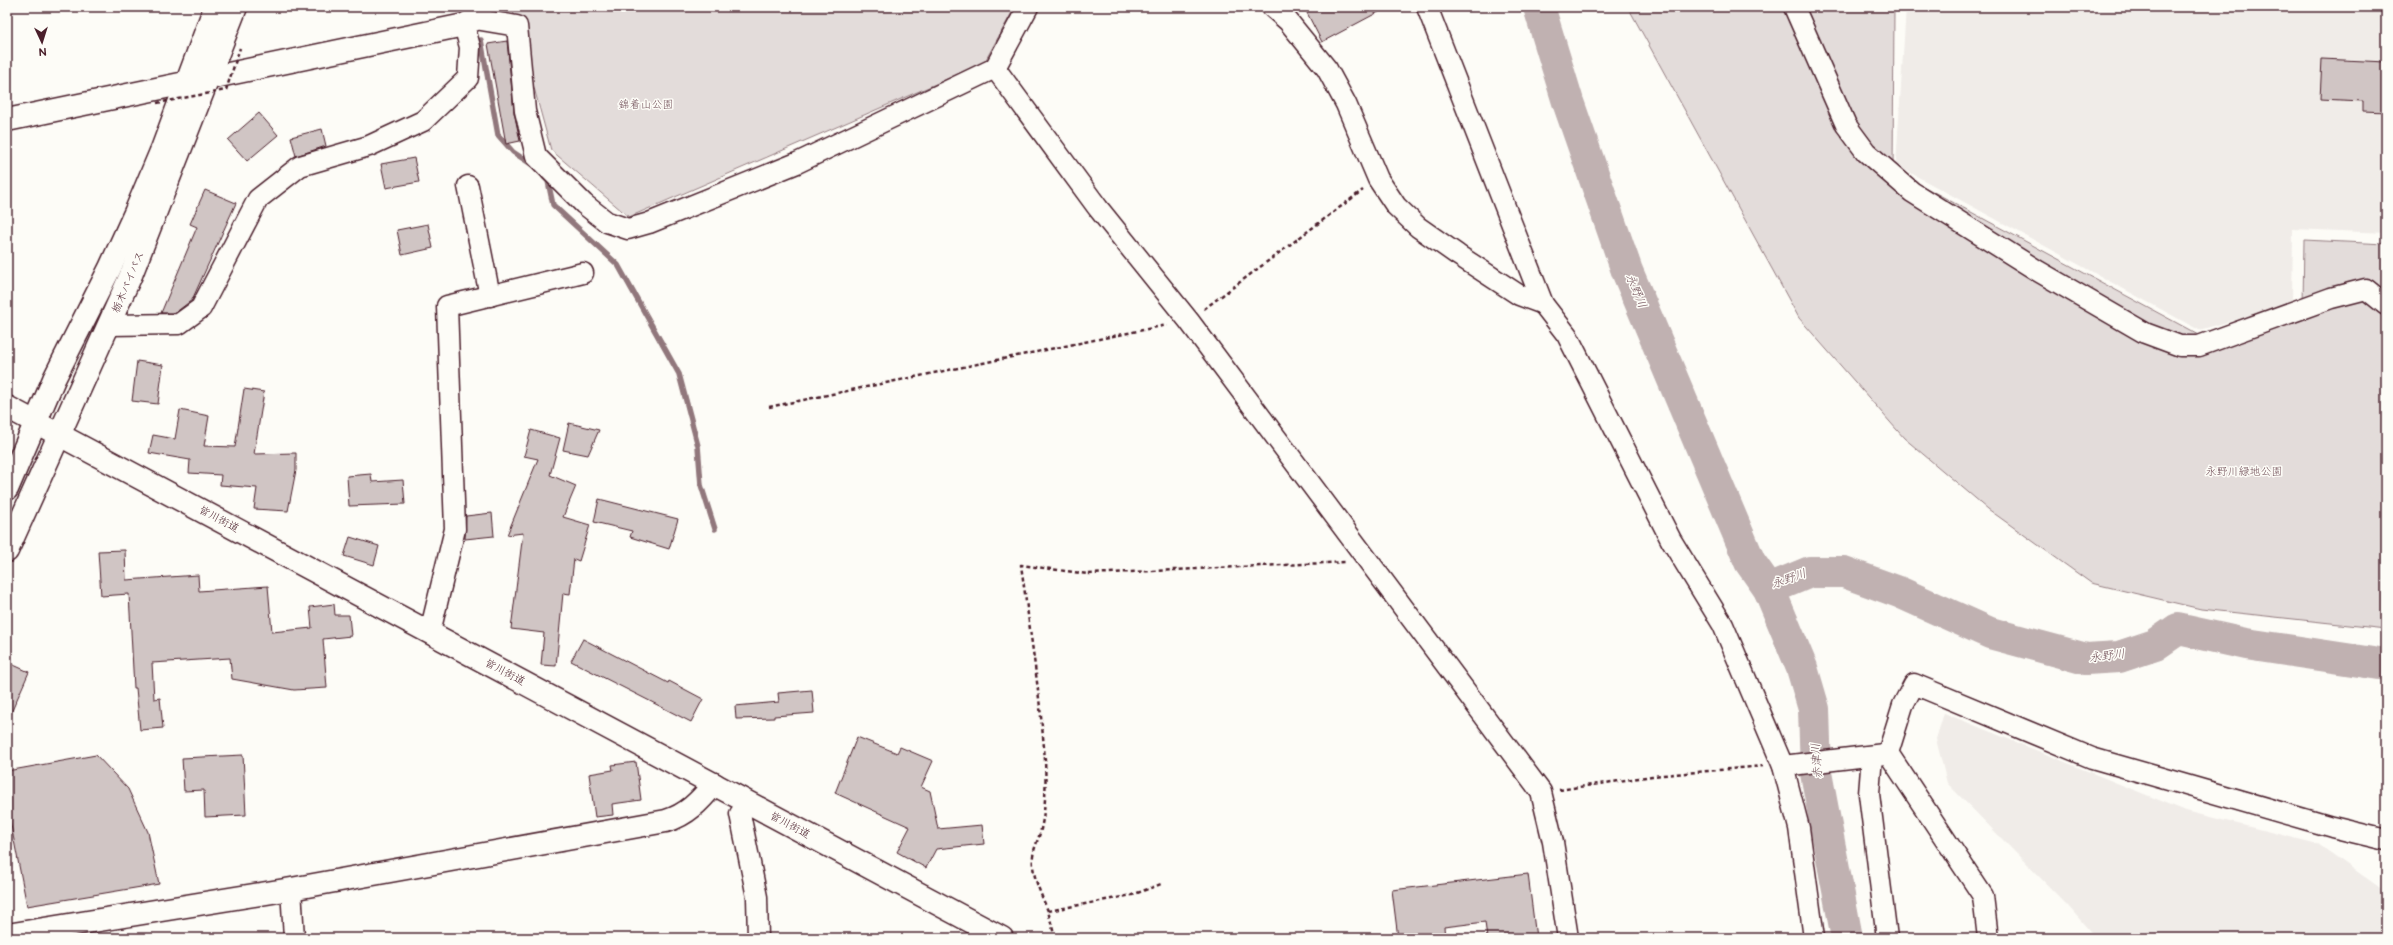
<svg xmlns="http://www.w3.org/2000/svg" width="2393" height="945" font-family="'Balsamiq Sans','Klee One',sans-serif">
<style>
.built{fill:#f0ece8}
.green{fill:#e3dcda;stroke:#967e82}
.lines{fill:none;stroke-linecap:round;stroke-linejoin:round}
.stream{stroke:#91777b;stroke-width:5.5}
.river{stroke:#c0b1b1;stroke-width:32}
.building{fill:#d0c5c4;stroke:#4a1f2b}
.minor-casing{stroke:#4a1f2b;stroke-width:23}
.tertiary-casing{stroke:#4a1f2b;stroke-width:25}
.secondary-casing{stroke:#4a1f2b;stroke-width:25}
.primary-casing{stroke:#4a1f2b;stroke-width:25}
.path{stroke:#4a1f2b;stroke-width:2.5;stroke-dasharray:4 3;stroke-linecap:butt}
.minor{stroke:#fdfcf7;stroke-width:20}
.tertiary{stroke:#fdfcf7;stroke-width:22}
.secondary{stroke:#fdfcf7;stroke-width:22}
.primary{stroke:#fdfcf7;stroke-width:22}
.path-bridge{stroke:#4a1f2b;stroke-width:2.5;stroke-dasharray:4 3;stroke-linecap:butt}
.labels{text-anchor:middle;dominant-baseline:central;stroke-width:3;stroke-linejoin:round;paint-order:stroke}
.park-label{font-size:11px;fill:#704e57;stroke:#fdfcf7}
.street-label{font-size:11px;fill:#4a1f2b;stroke:#fdfcf7}
.water-label{font-size:12px;font-style:italic;fill:#73525a;stroke:#fdfcf7}
</style>
<rect width="100%" height="100%" fill="#fdfcf7"/>
<filter id="ink" filterUnits="userSpaceOnUse"><feTurbulence type="fractalNoise" baseFrequency=".025" numOctaves="2"/><feDisplacementMap in="SourceGraphic" scale="8" xChannelSelector="R" yChannelSelector="G"/><feConvolveMatrix kernelMatrix="1 2 1 2 8 2 1 2 1" color-interpolation-filters="sRGB"/></filter>
<g filter="url(#ink)">
<g class="built">
<path d="M1906,7h480v226l-93,-4 -1,75 -93,26 -303,-165z"/>
<path d="M1944,713l242,98 132,33 68,48v46h-290l-28,-32 -121,-123 -11,-44z"/>
</g>
<g class="green">
<path d="M512,7h503l-31,56 -355,154 -78,-67z"/>
<path d="M1628,7h266l-1,163 308,166 102,-32 1,-64 82,4v385l-185,-20 -110,-26 -103,-74 -84,-71 -105,-120z"/>
</g>
<g class="lines">
<g class="stream">
<path d="M481,40l17,95 15,17 21,14"/>
<path d="M544,177l4,4 5,24 65,60 61,109 19,72 3,39 14,44"/>
</g>
<g class="river">
<path d="M1539,7l29,95 59,169 123,291 19,27 33,79 12,41 2,64 31,165"/>
<path d="M1769,589l41,-17h34l55,20 91,41 96,26 33,-2 36,-12 23,-16 68,15 140,21"/>
</g>
</g>
<g class="building">
<path d="M1304,7h84l-66,35z"/>
<path d="M507,41l7,71 6,29 -14,3 -18,-100z"/>
<path d="M2322,59l64,3v50l-23,-1v-10l-43,-2z"/>
<path d="M259,113l19,22 -31,26 -19,-21z"/>
<path d="M322,129l4,17 -30,10 -5,-19z"/>
<path d="M414,158l5,24 -33,6 -5,-24z"/>
<path d="M205,190l31,13 -44,97 -17,13h-14l36,-86 -7,-3z"/>
<path d="M428,224l5,24 -31,7 -5,-25z"/>
<path d="M137,361l26,4 -5,39 -26,-3z"/>
<path d="M244,389l20,3 -10,62 42,-1v17l-8,41 -34,-2 3,-21 -37,-3 1,-10 -32,-2 1,-13 -41,-7 4,-18 22,4 5,-29 29,6 -5,30 31,1z"/>
<path d="M569,423l30,7 -11,25 -25,-5z"/>
<path d="M531,430l29,8 -10,37 26,11 -13,31 27,8 -11,36 -5,-2 -4,35 -7,-1 -7,73 -15,-1 3,-32 -33,-4 12,-96 -16,2 31,-76 -14,-3z"/>
<path d="M371,474l1,8 31,-2 2,24 -56,2 -2,-30z"/>
<path d="M599,499l79,20 -9,30 -39,-12 2,-6 -38,-9z"/>
<path d="M492,513l2,23 -29,3 1,-23z"/>
<path d="M350,537l29,9 -5,19 -30,-9z"/>
<path d="M125,550l1,30 72,-5 1,16 69,-5 4,46 40,-4 -2,-21 24,-3 1,11h14l2,21 -28,3 4,49 -33,2 -62,-11 -2,-21 -78,5 2,36 6,-1 3,30 -23,2 -4,-42h-2l-5,-94 -28,2 -3,-45z"/>
<path d="M583,639l85,44 1,-2 34,18 -12,23 -120,-61z"/>
<path d="M7,662l22,10 -22,50z"/>
<path d="M812,690l2,23 -40,3v2l-38,1 -1,-13 44,-4 -1,-9z"/>
<path d="M857,737l40,16 3,-6 33,14 -12,26 9,4 8,38 44,-4 2,19 -48,5 -10,19 -29,-16 13,-25 -75,-34z"/>
<path d="M96,755l32,34 20,43 11,52 -132,22 -20,-101v-34z"/>
<path d="M243,755l3,60 -41,2 -1,-27 -20,1 -2,-33z"/>
<path d="M636,762l5,38 -29,4 1,11 -18,2 -6,-43 24,-4 -1,-5z"/>
<path d="M1528,874l8,64h-49l-2,-16 -41,5 1,11h-47l-6,-48z"/>
</g>
<g class="lines">
<defs>
<g id="minor">
<path d="M1272,7l16,14 39,48 19,35 32,75 18,27 22,21 40,28 61,40 24,9"/>
<path d="M1427,7l116,297 24,31 104,205 52,85 60,141 16,62 15,110"/>
<path d="M1794,7l52,118 20,27 46,40 126,79 107,62 35,13h19l132,-48 35,-9 20,16"/>
<path d="M475,19l42,7 8,85 11,45 48,48 23,18 21,7 21,-6 148,-60 198,-95 33,-61"/>
<path d="M995,68l103,140 91,113 352,471 12,50 15,96"/>
<path d="M468,186l22,110"/>
<path d="M110,325l69,-1 22,-16 57,-109 42,-33 69,-20 54,-25 45,-43 2,-31 -6,-22"/>
<path d="M430,632l25,-103 -8,-223 136,-33"/>
<path d="M1872,756l-3,38 18,144"/>
<path d="M1783,766l101,-12"/>
<path d="M748,803l-8,11 17,83 1,41"/>
<path d="M291,889l3,49"/>
<path d="M1988,938l-5,-42 -95,-143 15,-48 11,-21 178,74 240,69 54,13"/>
</g>
<g id="tertiary">
<path d="M7,120l457,-95 11,-6 6,-12"/>
<path d="M7,935l284,-46 375,-68c21,-6 34,-20 48,-37"/>
</g>
<g id="secondary">
<path d="M7,489l47,-110 56,-111 25,-55 27,-64 53,-142"/>
<path d="M7,551l124,-276 105,-268"/>
</g>
<path id="primary" d="M7,407l995,531"/>
</defs>
<use href="#minor" class="minor-casing"/>
<use href="#tertiary" class="tertiary-casing"/>
<use href="#secondary" class="secondary-casing"/>
<use href="#primary" class="primary-casing"/>
<g class="path">
<path d="M1204,309l159,-119"/>
<path d="M769,407l398,-82"/>
<path d="M1559,790l93,-14 111,-10"/>
<path d="M1048,911c-7,-17 -17,-37 -15,-55 1,-8 5,-16 7,-23 6,-23 6,-49 5,-73 -5,-65 -15,-130 -24,-195l67,9 259,-12"/>
<path d="M1055,938l-7,-27 84,-16 29,-11"/>
</g>
<use href="#minor" class="minor"/>
<use href="#tertiary" class="tertiary"/>
<use href="#secondary" class="secondary"/>
<use href="#primary" class="primary"/>
<path class="path-bridge" d="M157,103l69,-13 14,-42"/>
</g>
</g>
<g class="labels">
<g class="park-label">
<text x="646" y="104">錦着山公園</text>
<text x="2244" y="471">永野川緑地公園</text>
</g>
<g class="street-label">
<text transform="translate(128 282) rotate(-67)">栃木バイパス</text>
<text transform="translate(219 519) rotate(28)">皆川街道</text>
<text transform="translate(505 672) rotate(28)">皆川街道</text>
<text transform="translate(790 825) rotate(28)">皆川街道</text>
</g>
<g class="water-label">
<text transform="translate(1636 291) rotate(67)">永野川</text>
<text transform="translate(1789 579) rotate(-19)">永野川</text>
<text transform="translate(2107 656) rotate(-7)">永野川</text>
<text transform="translate(1817 761) rotate(-94)">赤津川</text>
</g>
</g>
<rect width="2393" height="945" fill="none" stroke="#fdfcf7" stroke-width="24"/>
<rect x="12" y="12" width="2369" height="921" fill="none" stroke="#4a1f2b" stroke-width="1.5" filter="url(#ink)"/>
<g transform="translate(42 42) rotate(176)" stroke="#fdfcf7" stroke-width="3" paint-order="stroke">
<path d="M0-3L7 15L0 10L-7 15Z" fill="#4a1f2b"/>
<text y="-6" font-size="11" font-weight="bold" text-anchor="middle" fill="#4a1f2b">N</text>
</g>
</svg>
